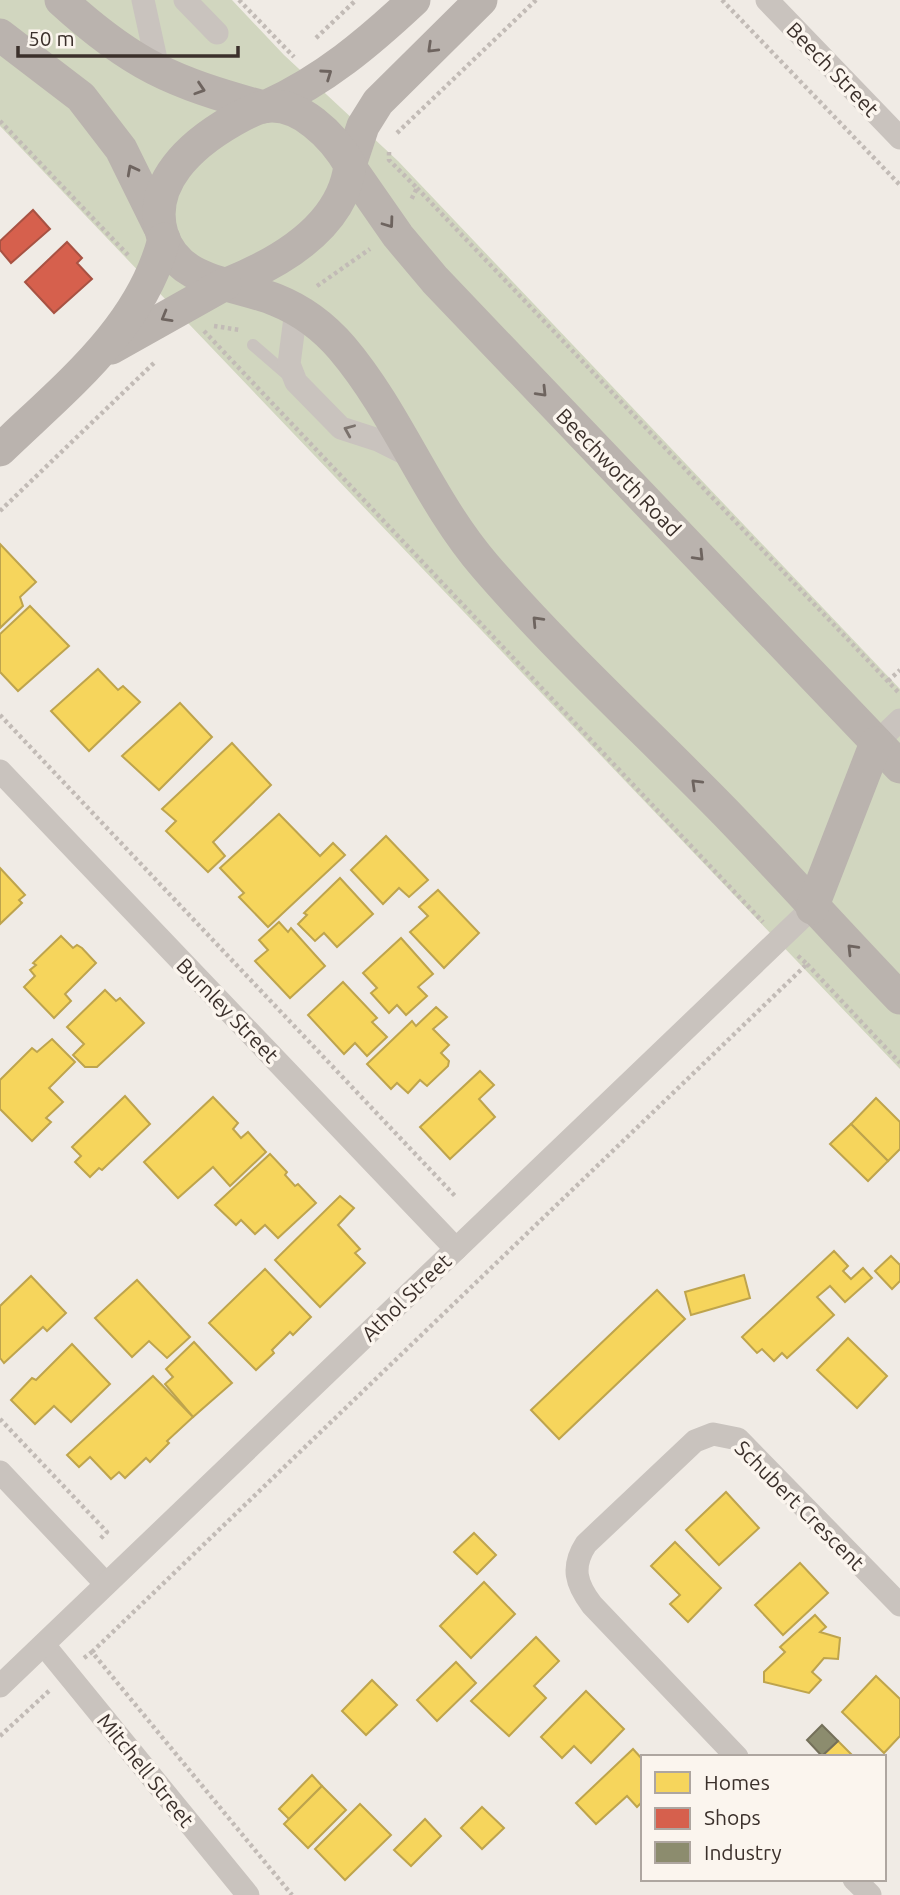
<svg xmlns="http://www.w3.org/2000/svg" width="900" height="1895" font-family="Ubuntu,sans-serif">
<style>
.green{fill:#d1d6bf}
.homes{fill:#f6d55c;stroke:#bea44d;stroke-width:2}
.shops{fill:#d6604d;stroke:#a85243;stroke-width:2}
.industry{fill:#8c8c6e;stroke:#74705a;stroke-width:2}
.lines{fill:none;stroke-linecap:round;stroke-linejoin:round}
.path{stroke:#c2bbb6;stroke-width:4.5;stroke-dasharray:3.5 3.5;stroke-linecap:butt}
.lane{stroke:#c9c3be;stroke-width:12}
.street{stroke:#c9c3be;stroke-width:23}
.secondary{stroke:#bab3ae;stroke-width:33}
.oneway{stroke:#6e645f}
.oneway2{stroke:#7b726d}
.labels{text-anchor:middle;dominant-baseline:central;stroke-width:7;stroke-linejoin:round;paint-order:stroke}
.street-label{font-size:21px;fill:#3b302b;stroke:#fbf5ee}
</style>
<rect width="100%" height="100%" fill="#f0ebe5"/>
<path class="green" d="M0,0h232l52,55 114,106 502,528v380l-900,-943z"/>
<g class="homes">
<path d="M0,544l36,38 -16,15 3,9 -23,22z"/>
<path d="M30,606l39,40 -51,45 -18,-19v-38z"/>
<path d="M98,669l20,21 5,-4 17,16 -51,49 -38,-40z"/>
<path d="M180,703l32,34 -53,53 -37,-34z"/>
<path d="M232,743l39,42 -58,57 12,14 -17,16 -42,-41 10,-10 -14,-12z"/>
<path d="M279,814l41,42 13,-13 12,12 -77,72 -29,-30 5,-4 -24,-25z"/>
<path d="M386,836l42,44 -19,17 -10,-9 -16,16 -32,-34z"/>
<path d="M0,868l25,27 -6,5 3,3 -22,21z"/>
<path d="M340,878l33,36 -36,33 -13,-14 -9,8 -17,-17 9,-9 -3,-2z"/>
<path d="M438,890l41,43 -35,35 -34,-36 18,-16 -9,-9z"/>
<path d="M279,922l9,10 3,-4 34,38 -35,32 -35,-37 13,-11 -9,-10z"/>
<path d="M61,936l12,12 4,-3 5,3 14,15 -31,31 6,7 -17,17 -30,-31 11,-11 -5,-6 6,-5 -3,-2z"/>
<path d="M401,938l32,36 -15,13 9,9 -21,19 -9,-10 -8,8 -18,-20 6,-5 -14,-15z"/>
<path d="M343,982l34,36 -5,4 15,15 -20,19 -12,-13 -11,11 -36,-39z"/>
<path d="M105,990l11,11 4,-3 24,25 -47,44h-12l-12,-12 11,-11 -17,-17z"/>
<path d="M436,1007l11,10 -14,12 16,16 -8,8 8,8 -1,5 -21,20 -7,-6 -12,13 -11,-10 -6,6 -24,-25 45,-43 4,5z"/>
<path d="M52,1039l23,23 -26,26 14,14 -17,16 5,4 -19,19 -32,-32v-29l32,-32 5,4z"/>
<path d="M480,1071l14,14 -15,14 16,18 -45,42 -30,-32z"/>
<path d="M125,1096l25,28 -48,46 -3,-2 -9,9 -15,-15 6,-6 -9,-9z"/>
<path d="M213,1097l25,26 -5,6 8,9 7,-6 18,20 -36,34 -17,-19 -35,31 -34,-36z"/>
<path d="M876,1098l24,24v27l-12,12 -37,-37z"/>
<path d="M851,1124l37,37 -20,20 -38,-37z"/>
<path d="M270,1154l17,18 -2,3 10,11 3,-2 18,19 -38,35 -13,-13 -10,9 -14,-14 -5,5 -21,-20z"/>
<path d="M340,1196l14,12 -16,17 22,24 -5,4 10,10 -45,44 -45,-47z"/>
<path d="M834,1251l14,15 -5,5 8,8 12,-11 9,10 -27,24 -15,-16 -13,11 17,18 -47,43 -5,-5 -8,8 -12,-12 -5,4 -15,-16z"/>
<path d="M891,1256l9,9v16l-8,8 -17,-18z"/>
<path d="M265,1269l46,48 -18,18 -3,-3 -18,18 2,3 -18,17 -47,-47z"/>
<path d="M744,1275l6,23 -59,17 -6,-23z"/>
<path d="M31,1276l35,37 -19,18 -4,-4 -39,36 -4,-5v-52z"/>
<path d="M137,1280l53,57 -23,21 -18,-17 -17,16 -37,-39z"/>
<path d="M657,1290l28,29 -126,120 -28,-29z"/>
<path d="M848,1338l39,38 -30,32 -40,-38z"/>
<path d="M194,1342l38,41 -39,34 -28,-33 8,-7 -7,-8z"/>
<path d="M72,1344l38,40 -39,38 -17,-16 -19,18 -24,-24 21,-22 4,2z"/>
<path d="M153,1376l40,41 -26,24 2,2 -19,19 -4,-4 -21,20 -6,-6 -8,7 -21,-22 -11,10 -12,-12z"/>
<path d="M726,1492l33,36 -40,37 -33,-35z"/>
<path d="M474,1533l22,22 -19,19 -23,-22z"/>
<path d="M675,1542l46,46 -33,34 -18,-18 10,-9 -29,-29z"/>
<path d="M800,1563l28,30 -45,42 -28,-30z"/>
<path d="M484,1582l31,32 -44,44 -31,-32z"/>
<path d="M815,1615l11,12 -6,5 20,6 -2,21 -14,-1 -12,14 9,8 -12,13 -45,-11v-10l21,-20 -5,-5z"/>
<path d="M536,1637l23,24 -25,25 12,12 -37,38 -38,-35z"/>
<path d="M456,1662l20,21 -39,38 -20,-21z"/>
<path d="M876,1676l24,23v37l-16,17 -42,-41z"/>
<path d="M372,1680l25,25 -31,30 -24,-24z"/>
<path d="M586,1691l38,38 -33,34 -17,-17 -12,12 -21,-21z"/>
<path d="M838,1741l16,16h-33l1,-1z"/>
<path d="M633,1749l10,11v41l-6,6 -10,-11 -31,28 -20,-21z"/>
<path d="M312,1775l10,11 -33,33 -10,-10z"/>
<path d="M322,1786l24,24 -38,38 -24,-24z"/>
<path d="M360,1804l31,31 -46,45 -30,-31z"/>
<path d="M482,1807l22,21 -22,21 -21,-21z"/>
<path d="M425,1819l16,17 -30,30 -17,-16z"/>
</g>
<g class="shops">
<path d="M33,210l17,19 -39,34 -11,-13v-9z"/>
<path d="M67,242l15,16 -5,5 15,16 -38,34 -29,-31z"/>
</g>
<path class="industry" d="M822,1725l16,16 -16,15 -15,-16z"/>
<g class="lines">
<g class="path">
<path d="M239,0l55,57"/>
<path d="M722,0l178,185"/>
<path d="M316,38l40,-38"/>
<path d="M0,121l128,134"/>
<path d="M397,133l139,-133"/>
<path d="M389,152v8l28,28 -6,12"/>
<path d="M417,188l482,505"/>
<path d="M317,286l53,-37"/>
<path d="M214,326l26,4"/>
<path d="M204,331l559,591"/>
<path d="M0,511l156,-150"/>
<path d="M888,681l12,-11"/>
<path d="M0,715l456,482"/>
<path d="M807,964l93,99"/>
<path d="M0,1419l107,113 -8,8"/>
<path d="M92,1652l715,-688 -10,-9"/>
<path d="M84,1658l8,-6 200,243"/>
<path d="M0,1736l50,-46"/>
</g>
<path class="lane" d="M253,345l37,32"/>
<g class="street">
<path d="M143,0l16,73"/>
<path d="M185,0l32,33"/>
<path d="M767,0l133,138"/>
<path d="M296,310l-7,54 7,18 45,46 37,12 34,17"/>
<path d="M876,743l24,-23"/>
<path d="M0,771l456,478"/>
<path d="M0,1472l106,112"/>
<path d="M44,1645l204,250"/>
<path d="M0,1686l812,-778"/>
<path d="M737,1757l-145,-152c-16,-21 -21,-38 -6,-61l109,-103 18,-7 25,5 162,166"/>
<path d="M854,1879l16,16"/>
</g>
<g class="secondary">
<path d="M61,0c71,65 111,82 202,107"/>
<path d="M0,35l81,62 40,52 38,77"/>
<path d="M267,106c57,-26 101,-63 147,-106"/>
<path d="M350,165l13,-39 15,-24 103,-102"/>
<path d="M350,167l48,69 37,44 465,487"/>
<path d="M227,284c52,-21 116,-57 123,-119 -16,-28 -51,-65 -87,-58 -10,2 -22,9 -31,14 -40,23 -85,62 -70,113 15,50 73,49 114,66 25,10 48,27 66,48 56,66 86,152 143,218 75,87 160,164 240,246 59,61 116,125 175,186"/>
<path d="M111,348l114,-64"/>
<path d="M0,450c64,-62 141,-121 164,-211"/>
<path d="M812,908l64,-165"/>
</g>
</g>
<defs><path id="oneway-chevron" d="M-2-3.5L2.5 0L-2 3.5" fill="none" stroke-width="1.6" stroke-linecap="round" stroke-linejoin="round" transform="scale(1.75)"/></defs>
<g class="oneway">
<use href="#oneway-chevron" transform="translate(432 48) rotate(136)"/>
<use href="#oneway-chevron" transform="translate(327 74) rotate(-35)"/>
<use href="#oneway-chevron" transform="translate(200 89) rotate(18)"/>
<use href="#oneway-chevron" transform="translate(132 170) rotate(-118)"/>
<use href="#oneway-chevron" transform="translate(389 223) rotate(54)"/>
<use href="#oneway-chevron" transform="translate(166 317) rotate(150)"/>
<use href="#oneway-chevron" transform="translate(542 392) rotate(46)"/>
<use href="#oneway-chevron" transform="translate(699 556) rotate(46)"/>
<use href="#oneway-chevron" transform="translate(537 621) rotate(-133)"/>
<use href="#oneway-chevron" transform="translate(696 784) rotate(-136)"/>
<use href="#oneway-chevron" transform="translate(852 949) rotate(-134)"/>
</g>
<use class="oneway2" href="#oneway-chevron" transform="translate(349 430) rotate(-157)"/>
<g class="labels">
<g class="street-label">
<text transform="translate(833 69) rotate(46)">Beech Street</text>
<text transform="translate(619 472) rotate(46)">Beechworth Road</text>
<text transform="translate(228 1010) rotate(46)">Burnley Street</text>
<text transform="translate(406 1297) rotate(-44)">Athol Street</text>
<text transform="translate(800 1505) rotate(45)">Schubert Crescent</text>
<text transform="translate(146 1770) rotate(51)">Mitchell Street</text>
</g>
</g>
<rect x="641" y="1755" width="245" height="126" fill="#fbf5ee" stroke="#aea6a0" stroke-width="2"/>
<rect x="655" y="1772" width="35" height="21" fill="#f6d55c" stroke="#aea6a0" stroke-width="2"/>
<text x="704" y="1790" font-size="21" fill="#3b302b">Homes</text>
<rect x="655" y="1808" width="35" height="21" fill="#d6604d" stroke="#aea6a0" stroke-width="2"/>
<text x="704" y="1825" font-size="21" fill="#3b302b">Shops</text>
<rect x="655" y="1842" width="35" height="21" fill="#8c8c6e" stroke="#aea6a0" stroke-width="2"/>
<text x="704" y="1860" font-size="21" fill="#3b302b">Industry</text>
<path d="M18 46v10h220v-10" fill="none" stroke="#3b302b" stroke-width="3.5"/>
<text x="28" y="46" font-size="21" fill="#3b302b" stroke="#fbf5ee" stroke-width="5" paint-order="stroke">50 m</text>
</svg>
